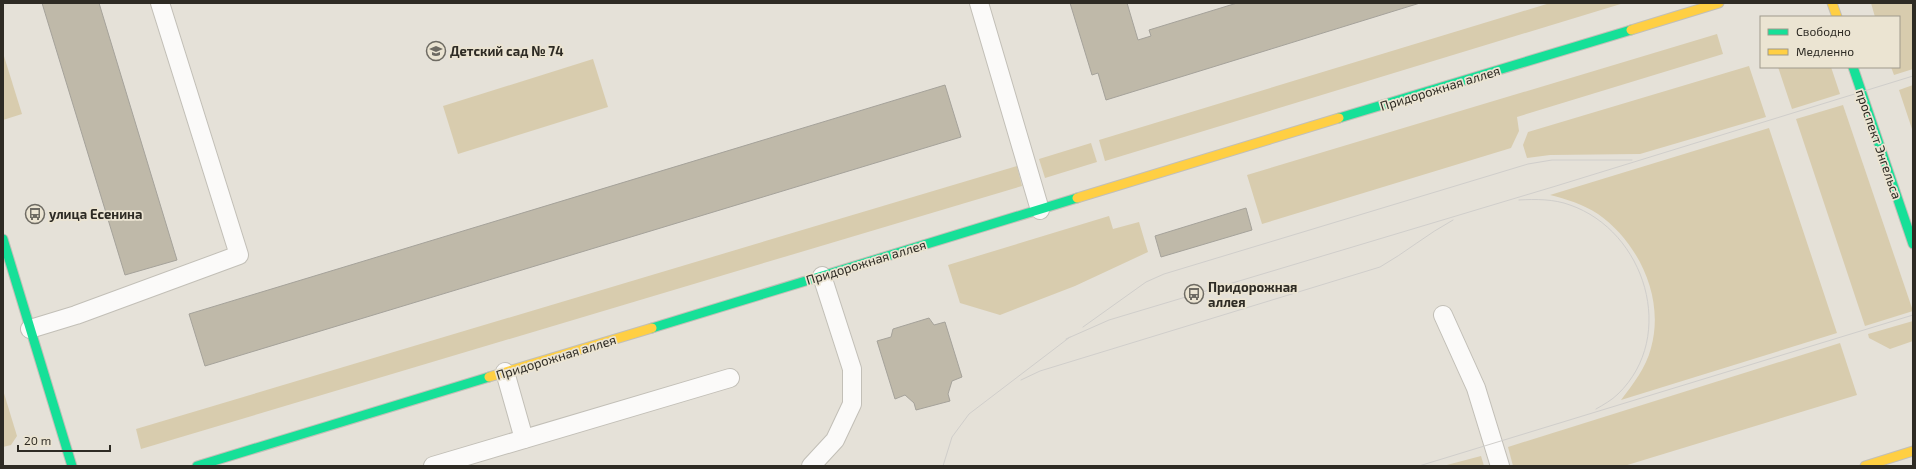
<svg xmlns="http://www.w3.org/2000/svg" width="1916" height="469" font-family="'Exo 2',sans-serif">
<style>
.green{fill:#d8ccae}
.building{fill:#bfb9a9;stroke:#a5a29a}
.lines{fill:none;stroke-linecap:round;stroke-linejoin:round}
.lane-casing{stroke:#c2bfb7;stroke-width:20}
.fast-casing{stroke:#c2bfb7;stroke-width:11}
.slow-casing{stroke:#c2bfb7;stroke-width:11}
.lane{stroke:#fbfaf9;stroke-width:18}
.fast{stroke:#16e098;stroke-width:9}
.slow{stroke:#ffcf43;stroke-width:9}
.tram{stroke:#d0cecb;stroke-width:1}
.labels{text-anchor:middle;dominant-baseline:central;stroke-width:3.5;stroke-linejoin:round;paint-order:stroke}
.poi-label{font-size:13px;font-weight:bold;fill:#2e2b24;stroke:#ebe4d2;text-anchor:start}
.street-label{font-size:13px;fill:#2e2b24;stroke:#ebe4d2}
</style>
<rect width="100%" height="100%" fill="#e5e1d8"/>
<g class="green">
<path d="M1550,3h74l-519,158 -6,-21z"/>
<path d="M1871,3h42v66l-19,6 -3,-8h8v-50h-24z"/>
<path d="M1717,34l6,20 -206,63 2,14 -8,17 -249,76 -15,-49z"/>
<path d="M3,53l19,61 -19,6z"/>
<path d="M593,59l15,48 -150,47 -15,-48z"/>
<path d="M1749,66l17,51 -126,37 -90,1 -23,3 -4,-13 5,-13z"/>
<path d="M1778,67h53l9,27 -48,15z"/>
<path d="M1913,85v47l-14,-42z"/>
<path d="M1843,105l70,206 -48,15 -69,-207z"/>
<path d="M1769,128l68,205 -216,67c12,-16 25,-32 30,-52 14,-50 -12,-105 -53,-134 -15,-10 -32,-15 -48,-19z"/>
<path d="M1091,143l6,19 -52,16 -6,-19z"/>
<path d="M1017,166l5,20 -881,263 -5,-20z"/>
<path d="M1109,216l4,13 26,-7 9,30 -73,34 -75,29 -40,-12 -12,-38z"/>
<path d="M1913,321v20l-23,8 -21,-11 -1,-4z"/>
<path d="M1840,343l17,52 -233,71h-111l-5,-19z"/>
<path d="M3,390l14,46 -6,9 -8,2z"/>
<path d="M1481,456l3,10h-41z"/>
</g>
<g class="building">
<path d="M42,3h57l78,257 -52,15z"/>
<path d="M1070,3h57l11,37 13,-4 -2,-6 88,-27h183l-314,97 -8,-27 -6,2z"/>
<path d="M945,85l16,52 -756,229 -16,-52z"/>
<path d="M1246,208l6,22 -91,27 -6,-21z"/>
<path d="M929,318l5,7 11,-3 17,55 -10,4 -4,13 2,7 -34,9 -2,-7 -9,-8 -10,4 -18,-58 14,-4 2,-8z"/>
</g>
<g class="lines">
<defs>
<g id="lane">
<path d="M979,3l61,207"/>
<path d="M1443,315l33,73 24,78"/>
<path d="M30,329l46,-14 163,-60 -79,-252"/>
<path d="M505,372l19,67"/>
<path d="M433,466l297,-88"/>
<path d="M811,466l24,-26 17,-36v-35l-30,-93"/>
</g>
<g id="fast">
<path d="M1853,67l60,177"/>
<path d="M1339,118l292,-88"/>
<path d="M3,239l69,227"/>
<path d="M652,328l425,-130"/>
<path d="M197,466l292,-89"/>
</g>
<g id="slow">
<path d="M1832,3l5,14"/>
<path d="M1631,30l88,-27"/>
<path d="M1077,198l262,-80"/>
<path d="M489,377l163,-49"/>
<path d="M1865,466l48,-15"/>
</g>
</defs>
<use href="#lane" class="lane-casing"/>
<use href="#fast" class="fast-casing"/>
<use href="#slow" class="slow-casing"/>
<use href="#lane" class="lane"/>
<use href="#fast" class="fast"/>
<use href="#slow" class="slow"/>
<g class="tram">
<path d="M1519,200c17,-1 35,-1 51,5 75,26 108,131 48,189 -6,6 -15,11 -22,15"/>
<path d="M1083,327l63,-45 18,-8 364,-110 24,-4h80"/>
<path d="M1066,339l43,-19 447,-134 357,-110"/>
<path d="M1021,380l19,-9 340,-104c25,-14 47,-33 73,-47"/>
<path d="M943,466l9,-29 17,-23 101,-77"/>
<path d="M1419,466l494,-151"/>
</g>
</g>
<defs>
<symbol id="school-ring" viewBox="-11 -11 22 22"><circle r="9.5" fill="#ebe4d2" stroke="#6e6b63" stroke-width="1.5"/><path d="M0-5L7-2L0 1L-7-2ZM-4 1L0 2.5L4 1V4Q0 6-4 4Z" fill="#6e6b63"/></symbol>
<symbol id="bus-ring" viewBox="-11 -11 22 22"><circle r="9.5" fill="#ebe4d2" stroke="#6e6b63" stroke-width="1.5"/><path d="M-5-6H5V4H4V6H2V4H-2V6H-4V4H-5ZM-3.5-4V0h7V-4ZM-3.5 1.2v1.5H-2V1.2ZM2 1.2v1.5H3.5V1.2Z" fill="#6e6b63"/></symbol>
</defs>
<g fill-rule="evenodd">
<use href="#school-ring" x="425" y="40" width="22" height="22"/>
<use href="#bus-ring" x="24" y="203" width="22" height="22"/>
<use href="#bus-ring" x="1183" y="283" width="22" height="22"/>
</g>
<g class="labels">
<g class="poi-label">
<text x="450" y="51">Детский сад № 74</text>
<text x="49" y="214">улица Есенина</text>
<text x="1208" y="287">Придорожная<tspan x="1208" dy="15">аллея</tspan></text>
</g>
<g class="street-label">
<text transform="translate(1440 88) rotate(-17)">Придорожная аллея</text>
<text transform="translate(1879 144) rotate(71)">проспект Энгельса</text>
<text transform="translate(866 262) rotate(-17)">Придорожная аллея</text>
<text transform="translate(556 357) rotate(-17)">Придорожная аллея</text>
</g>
</g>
<rect width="1916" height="469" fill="none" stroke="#2e2b24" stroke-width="8"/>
<rect x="1760" y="16" width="140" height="52" fill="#ebe4d2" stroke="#9f9a8c"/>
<rect x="1768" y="29" width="20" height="6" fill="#16e098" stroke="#9f9a8c"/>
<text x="1796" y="36" font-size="12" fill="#2e2b24">Свободно</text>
<rect x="1768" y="49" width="20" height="6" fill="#ffcf43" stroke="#9f9a8c"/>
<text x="1796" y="56" font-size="12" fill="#2e2b24">Медленно</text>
<path d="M18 445v6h92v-6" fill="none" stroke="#2e2b24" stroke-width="2"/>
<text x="24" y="445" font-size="12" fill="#2e2b24" stroke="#ebe4d2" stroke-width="3" paint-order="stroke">20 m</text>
</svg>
